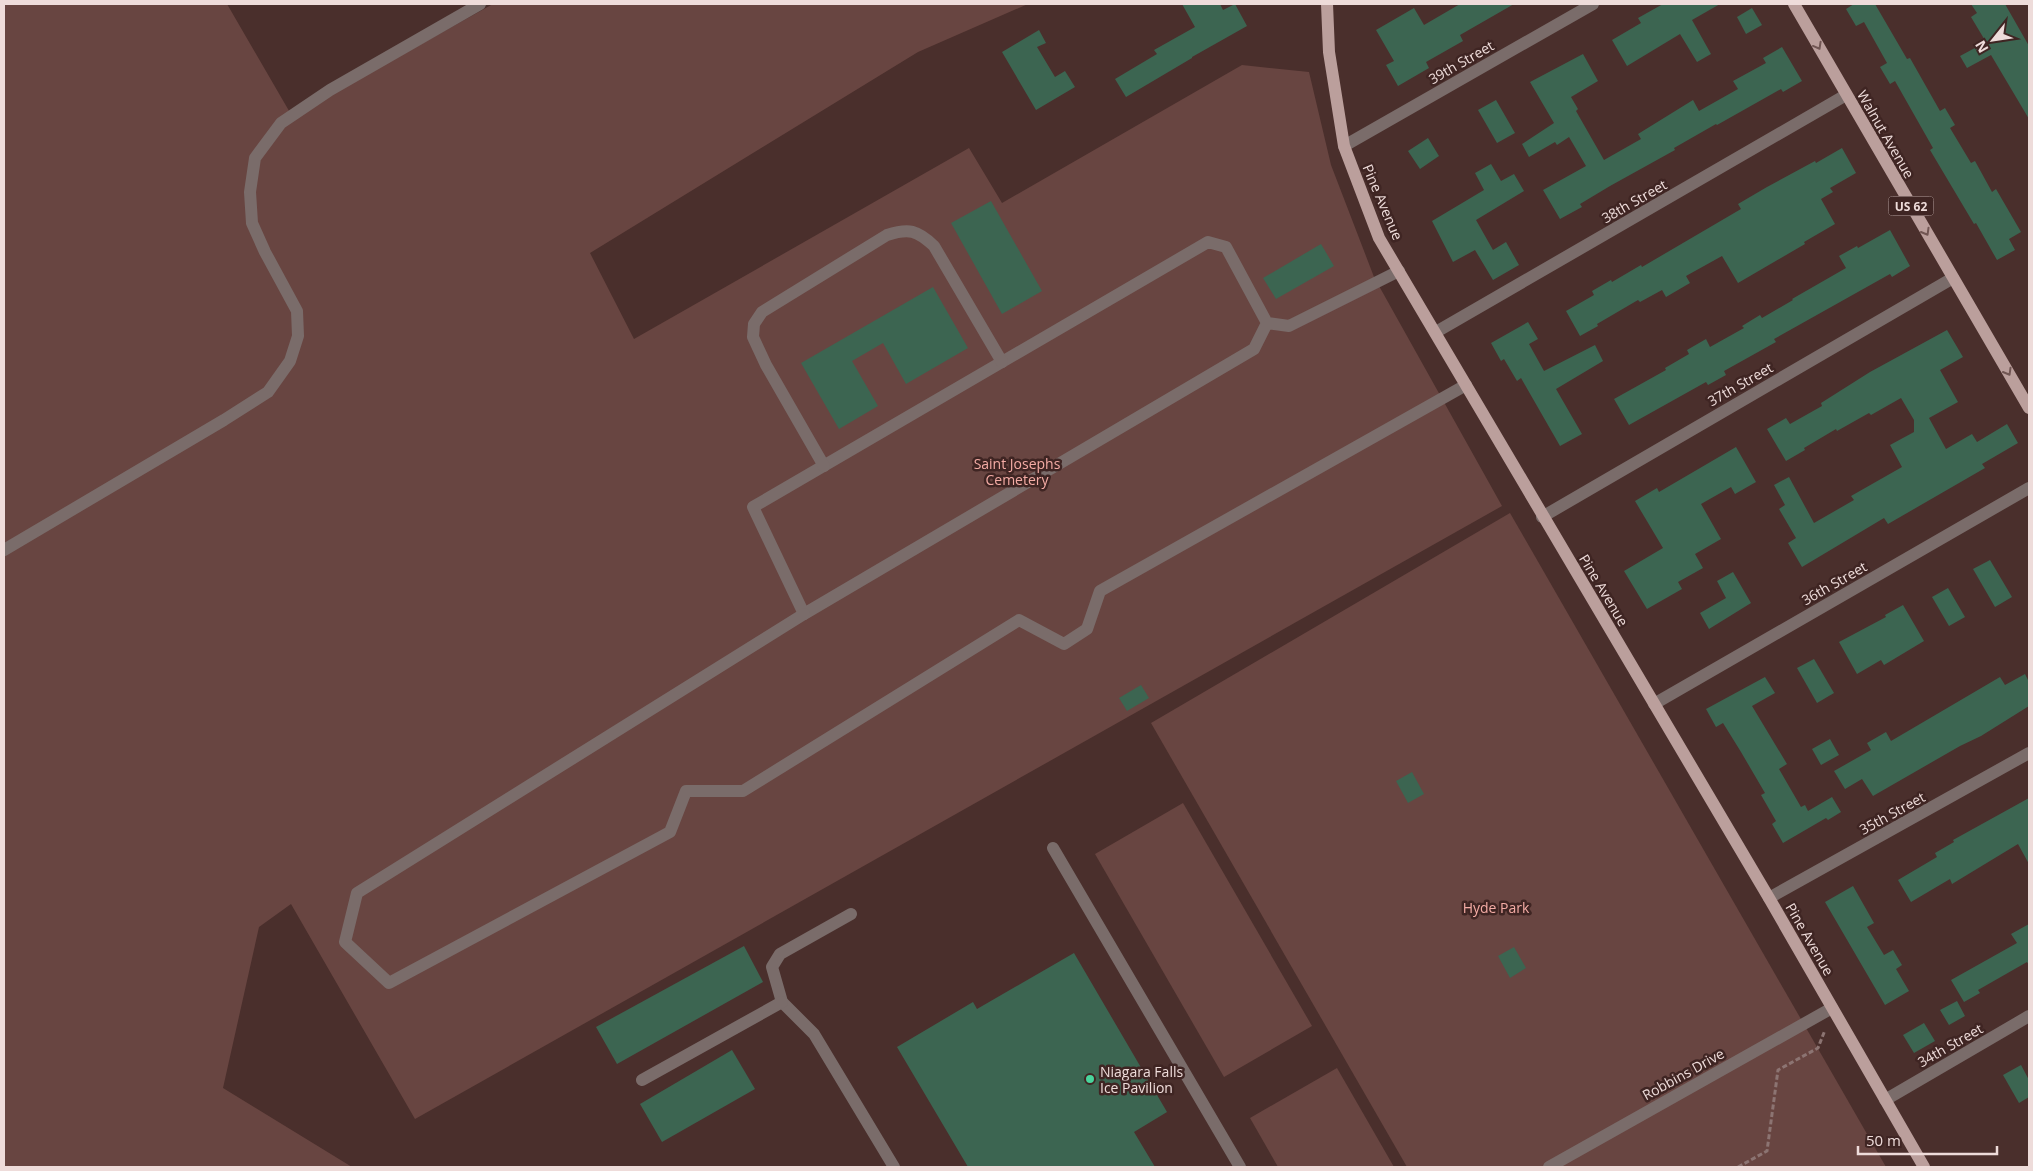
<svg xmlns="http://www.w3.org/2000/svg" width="2033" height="1171" font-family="'Open Sans',sans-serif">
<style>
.green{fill:#684541}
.building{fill:#3c6551}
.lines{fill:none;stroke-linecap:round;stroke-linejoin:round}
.path{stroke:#8c7472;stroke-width:3;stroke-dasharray:5 2.5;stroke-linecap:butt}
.minor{stroke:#7a6c6a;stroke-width:12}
.major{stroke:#bb9f9c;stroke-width:12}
.oneway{stroke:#715653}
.poi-dot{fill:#49d49c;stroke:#3f2523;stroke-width:2}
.labels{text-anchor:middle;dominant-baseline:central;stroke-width:5;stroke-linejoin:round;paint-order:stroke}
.shield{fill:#3f2523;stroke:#baa5a3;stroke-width:1}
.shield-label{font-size:12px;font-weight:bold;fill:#eedcda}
.street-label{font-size:14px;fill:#eedcda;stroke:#3f2523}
.park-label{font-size:14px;fill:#f4aca5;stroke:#3f2523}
.poi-label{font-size:14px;fill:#eedcda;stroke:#3f2523;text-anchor:start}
</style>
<rect width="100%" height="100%" fill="#4a2f2c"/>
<g class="green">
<path d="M4,4h223l65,112 201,-112h535l-110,48 -328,201 44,86 335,-191 33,55 240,-138 67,7 22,93 43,112 128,229 -1087,613 -124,-215 -32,23 -36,161 129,79h-348z"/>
<path d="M1510,513l376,654h-479l-256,-444z"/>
<path d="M1183,803l129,223 -88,51 -129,-223z"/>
<path d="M1337,1068l57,99h-116l-28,-49z"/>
</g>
<g class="building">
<path d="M1182,4h38l3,6 12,-6 12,22 -55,31v1l-66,39 -11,-18 42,-25 -3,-4 41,-23z"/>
<path d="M1460,4h54l-54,31 3,6 -37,21 3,6 -31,18 -12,-21 8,-4 -18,-31 38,-22 10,17z"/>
<path d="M1663,4h57l-28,16 19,34 -14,8 -17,-28 -53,32 -15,-26 29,-17 -3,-5z"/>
<path d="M1854,4h21l32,55 3,-1 30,53 5,-3 10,17 -5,3 21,35 4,-2 17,31 4,-3 25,43 -12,7 6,11 -18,10 -21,-37 -2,1 -44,-74 3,-2 -38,-67 -5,3 -10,-17 7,-4 -23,-41 -8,4 -10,-17z"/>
<path d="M1971,4h34l24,42v73l-38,-64 -24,13 -7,-12 26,-14 -15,-25 6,-4z"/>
<path d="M1752,8l10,17 -16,9 -9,-17z"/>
<path d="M1039,30l7,13 -9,4 18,30 10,-6 10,16 -39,23 -34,-58z"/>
<path d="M1782,47l20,34 -19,11 -2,-3 -64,36 -1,-1 -42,24 1,2 -65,36 -30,18 2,3 -22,12 -17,-29 43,-24 -17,-29 -12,8 -2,-3 -26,15 -7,-13 32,-21 -24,-41 53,-28 15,27 -27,16 7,12 -2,2 28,49 37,-21 -3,-5 55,-34 6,11 39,-22 -5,-8 33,-18 -3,-5z"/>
<path d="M1496,100l19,33 -18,10 -19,-33z"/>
<path d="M1428,138l11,18 -19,13 -12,-18z"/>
<path d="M1842,148l14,25 -26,15 3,4 -12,7 14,25 -31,18 1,2 -67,39 -16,-27 -36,20 4,7 -24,14 -4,-7 -22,12 -2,-2 -41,24 1,2 -18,10 -14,-25 28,-16 -2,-4 19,-11 1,2 29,-17 1,2 99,-58 -3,-5 29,-17 48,-26 1,2z"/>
<path d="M1491,164l10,17 13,-7 10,17 -48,29 17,30 13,-8 13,23 -26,15 -18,-30 -22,12 -21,-41 52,-31 -9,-17z"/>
<path d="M991,201l51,90 -40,23 -51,-91z"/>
<path d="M1890,230l20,36 -18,11 -2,-3 -116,65 2,3 -52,29 2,4 -18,10 -2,-3 -77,43 -15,-26 52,-29 -1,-2 24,-14 -2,-4 19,-11 4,8 34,-19 -2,-2 18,-11 2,3 31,-18 -1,-1 54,-31 -7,-12 18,-10 1,2z"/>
<path d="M1321,244l13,22 -58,33 -13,-21z"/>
<path d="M933,287l35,61 -62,36 -23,-41 -31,18 26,45 -39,23 -38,-66z"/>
<path d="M1528,322l10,17 -9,5 15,27 51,-26 8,16 -47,28 26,45 -22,12 -39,-68 -4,3 -13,-22 -3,2 -10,-18z"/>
<path d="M1947,330l16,27 -23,13 18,32 -29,16 17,31 26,-15 5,8 30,-18 11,19 -36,21 3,4 -97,56 -4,-6 -82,49 -14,-24 8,-5 -17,-29 6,-4 -11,-20 15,-8 25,46 40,-23 -3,-4 51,-29 -12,-22 24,-13v-12l-13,-22 -30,17 -2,-2 -32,18 -1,-2 -32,19 1,2 -19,11 -19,-32 19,-11 4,6 32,-18 -1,-3 49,-31z"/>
<path d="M1736,447l20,35 -21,12 -4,-7 -30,17 20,35 -26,15 8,14 -25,14 4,7 -35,20 -23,-38 39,-23 -28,-47 22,-13 2,4z"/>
<path d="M1990,560l22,37 -17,10 -22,-38z"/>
<path d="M1733,572l18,31 -42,26 -9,-16 26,-15 -9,-17z"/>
<path d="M1948,588l17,29 -16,9 -17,-29z"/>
<path d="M1903,605l21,36 -40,24 -3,-5 -24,14 -18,-32 47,-25 -1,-2z"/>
<path d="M1814,659l20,34 -17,10 -20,-35z"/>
<path d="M2025,674l4,8v24l-48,30 -21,10 -87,50 -11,-17 -17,10 -11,-18 37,-21 -4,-7 19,-11 5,9 109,-64 5,8z"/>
<path d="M1765,677l10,16 -23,13 35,58 -8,5 22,38 4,-2 3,6 24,-14 9,15 -13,8 -2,-2 -43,25 -11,-19 4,-3 -15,-26 4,-2 -24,-41 -18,-29 -7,4 -10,-18z"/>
<path d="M1141,685l8,13 -22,13 -8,-13z"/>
<path d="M1830,739l9,16 -18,10 -9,-16z"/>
<path d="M1412,772l12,22 -16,9 -12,-22z"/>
<path d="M2029,798v66l-11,-20 -66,40 -2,-5 -39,23 -13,-22 39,-23 -2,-4 19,-11 -1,-2z"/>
<path d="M1853,886l21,37 -7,4 17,28 9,-5 9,15 -6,4 13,22 -24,14 -60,-103z"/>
<path d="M2029,924v41l-2,-3 -49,28 2,3 -16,9 -13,-22 66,-37 -6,-9z"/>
<path d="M744,946l19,36 -146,82 -21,-37z"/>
<path d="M1514,947l12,21 -16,10 -12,-22z"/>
<path d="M1074,953l93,159 -33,20 21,35h-187l-71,-120 76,-45 4,7z"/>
<path d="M1957,1001l8,15 -16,9 -9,-15z"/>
<path d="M1924,1023l11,18 -21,12 -11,-18z"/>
<path d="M732,1050l23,39 -93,53 -22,-38z"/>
<path d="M2021,1065l8,15v17l-10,6 -16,-28z"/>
</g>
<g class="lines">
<path class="path" d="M1738,1167l29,-16 11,-81 40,-22 7,-18"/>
<g class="minor">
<path d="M1344,146l249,-142"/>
<path d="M1267,323l-13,26 -450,265 -51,-107 455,-265 18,5 41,76 22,3 110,-55"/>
<path d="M1436,332l410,-237"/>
<path d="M824,466l-58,-101 -13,-28 1,-13 8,-12 125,-77c22,-7 30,-5 47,11l68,116"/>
<path d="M1542,517l411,-239"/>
<path d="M4,550l220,-130 44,-28 22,-31 8,-25 -1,-25 -32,-59 -13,-29 -2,-31 5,-34 26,-35 49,-33 150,-86"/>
<path d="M804,614l-447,279 -12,49 44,41 281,-151 16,-41h57l276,-171 45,24 23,-15 13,-38 366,-206"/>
<path d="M1654,704l375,-216"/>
<path d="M1053,848l187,319"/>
<path d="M1769,898l260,-145"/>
<path d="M851,914l-71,40 -8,13 10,35 32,32 80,133"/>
<path d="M642,1080l140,-78"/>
<path d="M1885,1100l144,-84"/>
<path d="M1549,1167l283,-159"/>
</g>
<g class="major">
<path d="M1327,4l2,48 15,94 35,92 390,660 155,269"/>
<path d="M1794,4l235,404"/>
</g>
</g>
<defs><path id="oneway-chevron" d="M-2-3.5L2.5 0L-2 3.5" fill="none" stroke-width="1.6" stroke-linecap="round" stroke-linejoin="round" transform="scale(1.25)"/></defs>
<g class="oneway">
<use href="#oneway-chevron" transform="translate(1818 46) rotate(61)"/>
<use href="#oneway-chevron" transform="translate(1926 232) rotate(60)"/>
<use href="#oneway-chevron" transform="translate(2008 372) rotate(60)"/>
</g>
<circle class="poi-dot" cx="1090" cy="1079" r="5"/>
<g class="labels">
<rect class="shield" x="1888.5" y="196.5" width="45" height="19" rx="4"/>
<g class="shield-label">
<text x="1911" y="206">US 62</text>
</g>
<g class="street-label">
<text transform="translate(1461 62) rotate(-30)">39th Street</text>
<text transform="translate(1886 134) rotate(60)">Walnut Avenue</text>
<text transform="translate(1634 201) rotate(-30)">38th Street</text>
<text transform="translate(1383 202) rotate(67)">Pine Avenue</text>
<text transform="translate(1740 384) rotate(-30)">37th Street</text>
<text transform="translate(1834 583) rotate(-30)">36th Street</text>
<text transform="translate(1604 590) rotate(59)">Pine Avenue</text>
<text transform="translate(1892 813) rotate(-29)">35th Street</text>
<text transform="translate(1810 939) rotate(60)">Pine Avenue</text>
<text transform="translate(1950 1045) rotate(-30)">34th Street</text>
<text transform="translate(1683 1074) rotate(-29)">Robbins Drive</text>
</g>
<g class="park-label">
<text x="1017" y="463">Saint Josephs<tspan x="1017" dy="16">Cemetery</tspan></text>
<text x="1496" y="907">Hyde Park</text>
</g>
<g class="poi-label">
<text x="1100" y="1071">Niagara Falls<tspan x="1100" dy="16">Ice Pavilion</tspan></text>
</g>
</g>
<rect width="2033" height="1171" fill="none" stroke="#eedcda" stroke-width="10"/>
<g transform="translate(1993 40) rotate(240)" stroke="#3f2523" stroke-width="4" paint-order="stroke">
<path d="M0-4L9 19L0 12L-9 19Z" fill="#eedcda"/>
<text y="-8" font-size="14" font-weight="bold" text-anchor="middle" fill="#eedcda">N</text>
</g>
<path d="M1858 1146v8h139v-8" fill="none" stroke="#eedcda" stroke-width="2.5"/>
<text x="1866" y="1146" font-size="15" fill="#eedcda" stroke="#3f2523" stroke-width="4" paint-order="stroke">50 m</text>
</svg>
